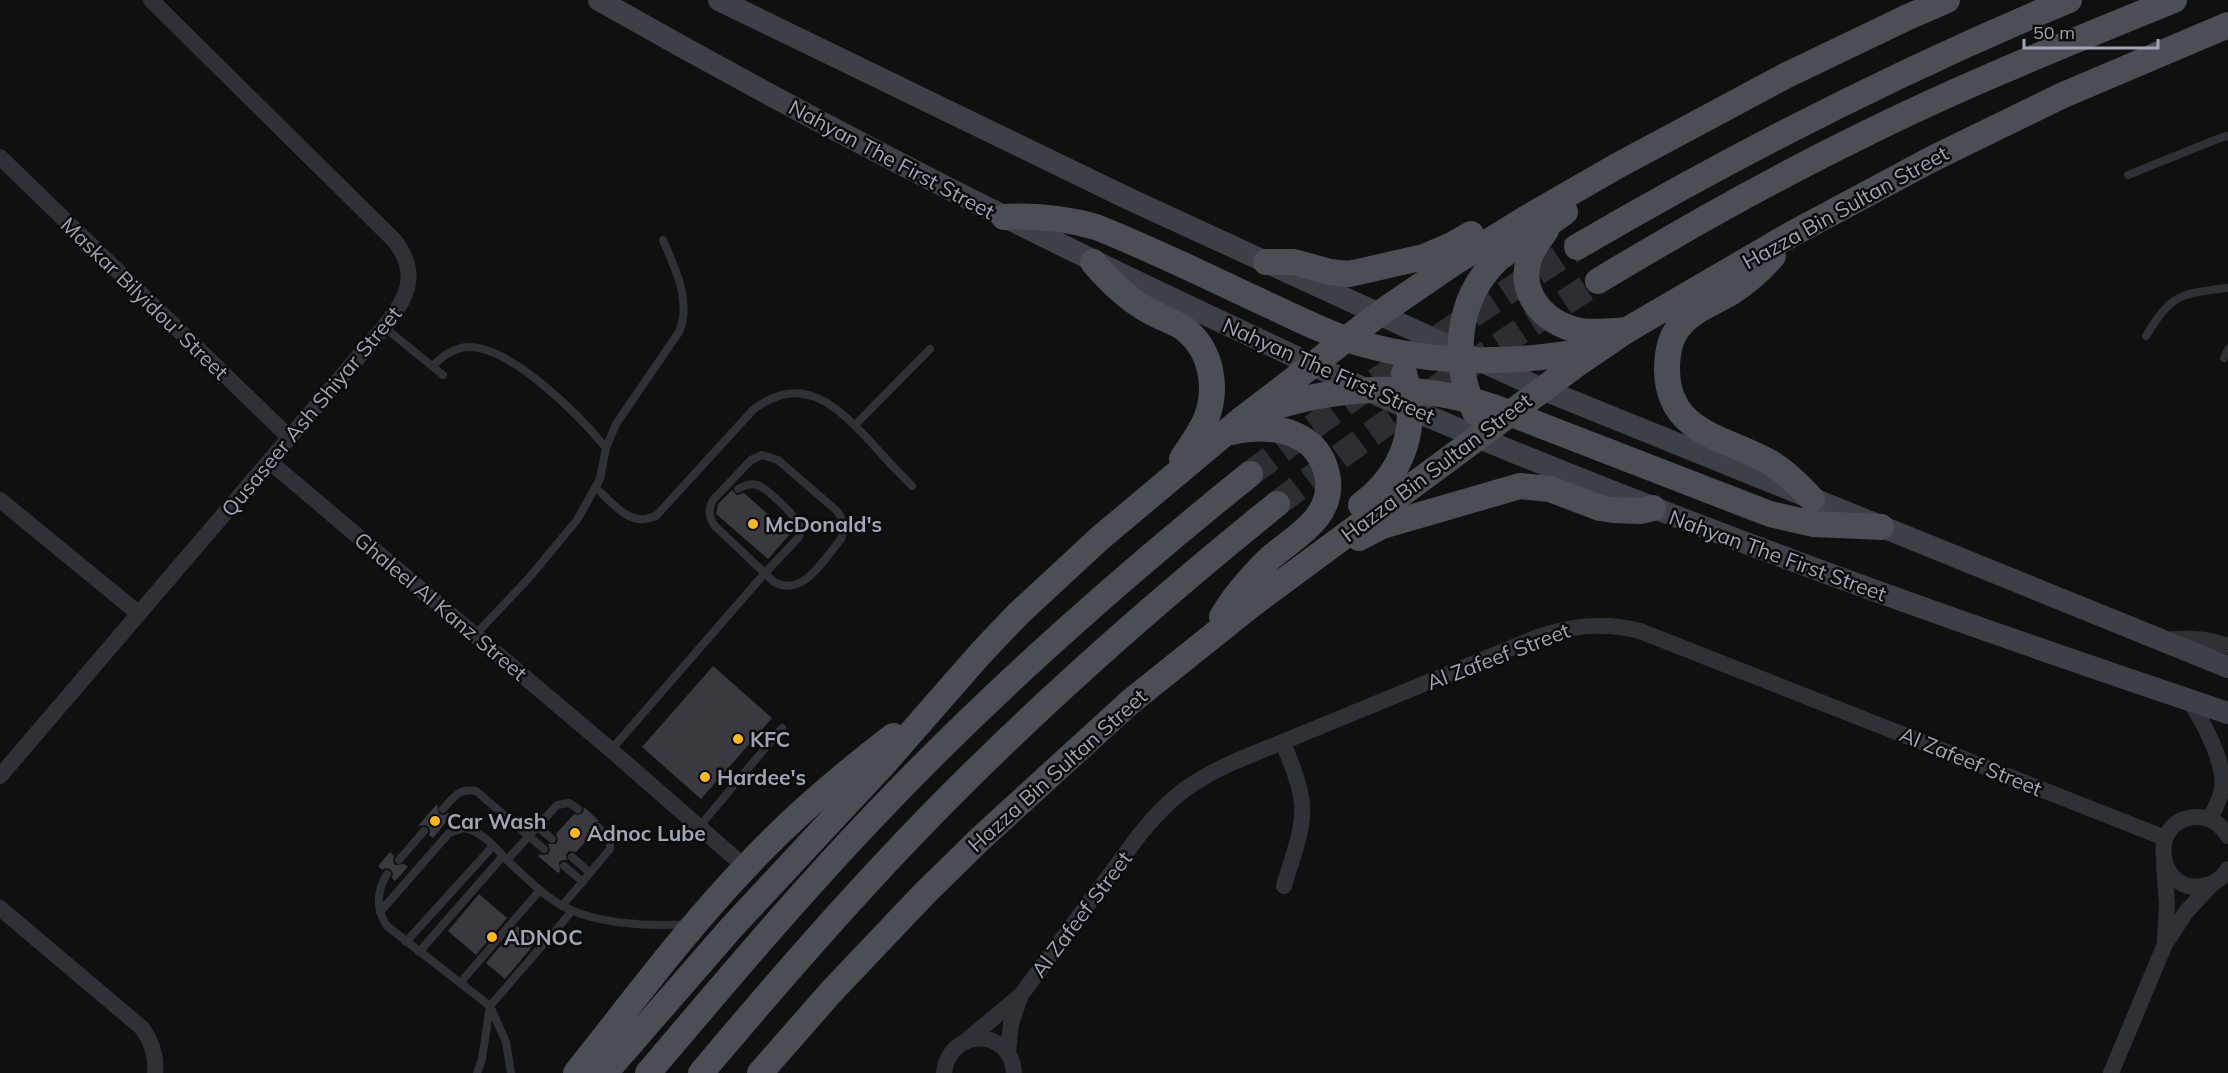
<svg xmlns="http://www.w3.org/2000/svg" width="2228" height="1073" font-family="Mulish,sans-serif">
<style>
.building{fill:#393a40}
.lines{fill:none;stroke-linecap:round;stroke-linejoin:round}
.primary-tunnel{stroke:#2d2e32;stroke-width:26;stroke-dasharray:26 13;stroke-linecap:butt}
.service{stroke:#303137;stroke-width:8}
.minor{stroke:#303137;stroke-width:16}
.secondary{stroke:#3e4047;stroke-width:22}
.primary{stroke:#4c4e56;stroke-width:26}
.poi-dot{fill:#ffb81a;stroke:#0b0b0c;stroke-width:2}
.labels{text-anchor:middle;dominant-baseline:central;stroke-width:5;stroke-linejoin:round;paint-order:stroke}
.street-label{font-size:21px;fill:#9fa5b4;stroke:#0b0b0c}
.poi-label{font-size:21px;font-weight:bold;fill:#9fa5b4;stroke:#0b0b0c;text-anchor:start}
</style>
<rect width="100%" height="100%" fill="#101011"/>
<g class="building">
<path d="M732,490l5,5 7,-2 46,41 -22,25 -52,-45 2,-10z"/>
<path d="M713,666l59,52 -71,81 -59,-52z"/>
<path d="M437,804l2,10 5,1 4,-2 3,3 -18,22 -4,-3 1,-3 -1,-5 -4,-2 -7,1z"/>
<path d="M584,807l15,14 -6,2 -1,5 2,4 -18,20 -7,-1 -3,4 1,5h-5l-3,2 1,9 -2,2 -20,-17 2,-2 3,1 5,-1 2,-4 -2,-6h8l2,-4 -2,-6 18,-20 4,1 5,-2z"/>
<path d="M390,852l4,4 -1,6 2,3 9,-1 4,3 -13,14 -3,-3 1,-5 -3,-4 -4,-1 -4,2 -4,-4z"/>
<path d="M479,894l28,24 -31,37 -28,-24z"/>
<path d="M517,926l19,16 -31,37 -19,-16z"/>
</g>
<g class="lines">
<g class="primary-tunnel">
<path d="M1250,474c106,-81 214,-156 327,-227"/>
<path d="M1277,504c104,-80 211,-153 321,-223"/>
</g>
<g class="service">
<path d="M2128,175l92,-37 8,-2"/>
<path d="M384,327l59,48"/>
<path d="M2146,336c26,-43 34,-42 82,-48"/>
<path d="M2224,358l4,-9"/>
<path d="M433,366c9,-10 20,-18 35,-19 43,-1 112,69 138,101"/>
<path d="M855,425l75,-76"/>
<path d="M762,455l16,5 59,51c7,9 8,18 4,28 -17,20 -38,59 -67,43l-59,-56c-6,-8 -7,-17 -2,-26l38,-40z"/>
<path d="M596,488c18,16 34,40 60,28l97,-106c47,-37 81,-7 115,29 14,16 29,32 44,47"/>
<path d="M475,635l53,-56 49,-59 23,-41 6,-31 10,-24 63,-92c13,-30 -4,-64 -16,-92"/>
<path d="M611,750l154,-177 34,-36 2,-9c-3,-10 -35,-41 -44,-43 -7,-2 -13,1 -19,4"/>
<path d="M443,809c10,-11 17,-22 33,-18l68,58"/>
<path d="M538,827l14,12"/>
<path d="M699,827l83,-99"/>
<path d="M572,857l18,16"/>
<path d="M399,860l25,-29"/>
<path d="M507,860l50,-55 12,-2 9,6"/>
<path d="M564,866l19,16"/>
<path d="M387,874c-11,18 -11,35 0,52l103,80 16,36 5,31"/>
<path d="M562,906l48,-57v-10l-12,-12"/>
<path d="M380,912l69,-79 15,-5c19,3 34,23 47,36 16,14 31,31 50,41 33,19 90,22 127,19"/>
<path d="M406,942l87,-96"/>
<path d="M419,952l84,-96"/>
<path d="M460,983l80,-93"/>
<path d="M477,1073l5,-14 8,-53 82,-95"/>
</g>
<g class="minor">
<path d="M0,157l290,281"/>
<path d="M270,462l341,288 134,117"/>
<path d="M0,500l138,113"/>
<path d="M2164,640c22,-3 44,-2 64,6"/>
<path d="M2189,700c13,20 37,63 33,88 -1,10 -8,22 -12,31"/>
<path d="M1283,742c7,20 17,40 19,62 2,28 -11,56 -18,82"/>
<path d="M0,776l384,-449c24,-29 36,-54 10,-87l-243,-240"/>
<path d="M2228,836c-8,-13 -19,-20 -34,-19 -49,5 -35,82 13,68 9,-2 16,-8 21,-16"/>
<path d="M2164,864l3,40 -2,36"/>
<path d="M0,908l142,120c10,14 15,28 13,45"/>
<path d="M966,1041l55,-46 119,-161c30,-37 53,-54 96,-73l302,-124c35,-12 66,-15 102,-6l525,207"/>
<path d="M1008,1053l3,-30 9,-25"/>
<path d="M944,1073c5,-46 67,-46 70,0"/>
<path d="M2111,1073l54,-129 21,-32 27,-29"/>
</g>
<g class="secondary">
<path d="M599,0c200,114 404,219 612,317 65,30 129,62 195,90 269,115 544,213 822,306"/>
<path d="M719,0l408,198 415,191 686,278"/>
</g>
<g class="primary">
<path d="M1004,217c32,-2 61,1 92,10 61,24 120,54 179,81 23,11 47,23 71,31 79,26 163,26 244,11"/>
<path d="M1546,230c-5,8 -11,15 -15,24 -16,38 13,70 50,77 14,2 31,0 46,-1"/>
<path d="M1577,247c159,-93 322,-176 492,-247"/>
<path d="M1773,256c-12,14 -26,26 -41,36 -18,11 -40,18 -53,35 -10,12 -12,27 -12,43 1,65 60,67 104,93 16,10 28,22 41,36"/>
<path d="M1093,262c17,20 36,39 60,51 11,6 23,9 33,17 26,21 32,59 20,89 -6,14 -16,27 -24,40"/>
<path d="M1266,262h28l36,10 19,2 75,-17 28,-12 19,-11"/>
<path d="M1598,281c86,-52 173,-101 263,-145 102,-51 208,-93 313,-136"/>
<path d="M1262,411c77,-26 156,-29 234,-3l274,106 44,10 67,3"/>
<path d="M1475,412c-24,-52 -19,-114 24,-154l66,-46"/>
<path d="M1361,505c44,-33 58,-79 43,-132"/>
<path d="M1359,538l23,-12 138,-40 30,3 50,19 13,2 27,1 13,-3"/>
<path d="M1222,617c12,-21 29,-40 46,-57 25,-23 64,-40 60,-80 -2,-14 -8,-27 -18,-36 -22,-18 -53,-18 -79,-12"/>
<path d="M576,1073c55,-69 107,-140 168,-204 45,-49 97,-93 149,-133"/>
<path d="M605,1073l127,-146 150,-161 98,-112 38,-40 82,-76 142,-119 137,-105 73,-50 73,-45 92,-53 168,-90 123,-59 39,-17"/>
<path d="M648,1073c73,-86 146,-173 224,-255 117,-124 245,-237 378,-344"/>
<path d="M701,1073c85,-101 171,-200 265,-293 99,-98 203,-189 311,-276"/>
<path d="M760,1073l71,-81 92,-97 57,-56 150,-137 120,-96 327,-242 50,-34 163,-95 142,-76 129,-63 167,-71"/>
</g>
</g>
<g class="poi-dot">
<circle cx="753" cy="524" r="6"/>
<circle cx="738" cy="739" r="6"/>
<circle cx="705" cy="777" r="6"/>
<circle cx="435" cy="821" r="6"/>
<circle cx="575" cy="833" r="6"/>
<circle cx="492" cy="937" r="6"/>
</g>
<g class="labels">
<g class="street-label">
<text transform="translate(892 159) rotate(28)">Nahyan The First Street</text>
<text transform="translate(1845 207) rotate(-29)">Hazza Bin Sultan Street</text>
<text transform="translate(145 298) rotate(44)">Maskar Bilyidou' Street</text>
<text transform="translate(1329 370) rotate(24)">Nahyan The First Street</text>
<text transform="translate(311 411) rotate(-50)">Qusaseer Ash Shiyar Street</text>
<text transform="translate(1436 467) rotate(-37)">Hazza Bin Sultan Street</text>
<text transform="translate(1778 555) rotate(20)">Nahyan The First Street</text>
<text transform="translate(441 606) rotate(40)">Ghaleel Al Kanz Street</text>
<text transform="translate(1498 656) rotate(-21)">Al Zafeef Street</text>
<text transform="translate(1971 761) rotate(22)">Al Zafeef Street</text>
<text transform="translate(1057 770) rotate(-42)">Hazza Bin Sultan Street</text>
<text transform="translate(1081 914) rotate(-53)">Al Zafeef Street</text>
</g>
<g class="poi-label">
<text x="765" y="524">McDonald's</text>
<text x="750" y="739">KFC</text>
<text x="717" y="777">Hardee's</text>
<text x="447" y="821">Car Wash</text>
<text x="587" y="833">Adnoc Lube</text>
<text x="504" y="937">ADNOC</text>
</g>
</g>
<path d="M2024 39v9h134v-9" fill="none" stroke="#9fa5b4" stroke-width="3"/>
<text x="2033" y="39" font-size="18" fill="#9fa5b4" stroke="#0b0b0c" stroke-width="4.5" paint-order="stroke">50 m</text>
</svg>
